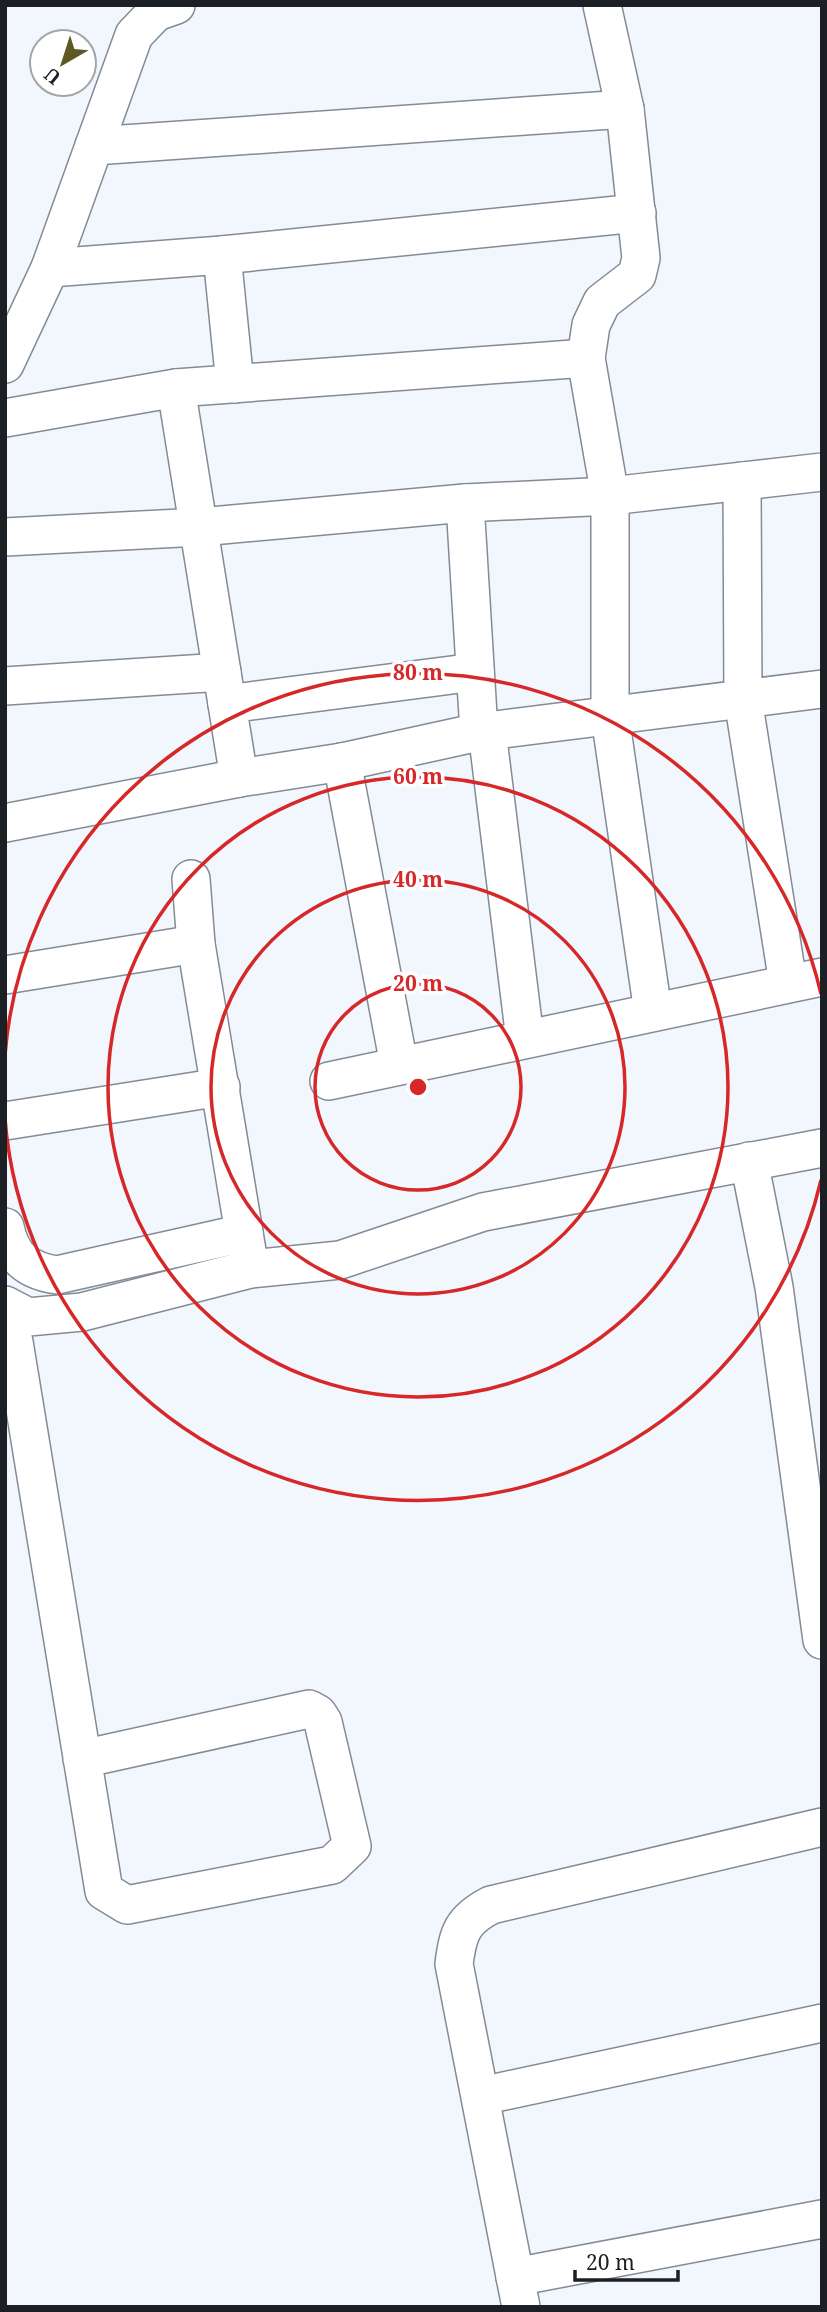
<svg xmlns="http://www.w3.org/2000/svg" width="827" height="2312" font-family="'Noto Serif',serif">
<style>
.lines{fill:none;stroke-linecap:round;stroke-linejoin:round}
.minor-casing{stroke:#838b97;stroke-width:40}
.minor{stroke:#fff;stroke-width:37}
.ring{fill:none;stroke:#d62828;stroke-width:3.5}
.centre{fill:#d62828;stroke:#fff;stroke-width:3.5}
.ring-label{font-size:21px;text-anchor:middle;font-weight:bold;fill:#d62828;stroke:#fff;stroke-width:7;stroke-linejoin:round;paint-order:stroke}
</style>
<rect width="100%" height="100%" fill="#f2f7fe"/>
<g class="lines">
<defs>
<g id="minor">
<path d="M602,5l23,104 16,149 -4,17 -35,27 -11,23 -5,33 24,138v220l43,296"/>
<path d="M94,146l531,-37"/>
<path d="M222,255l13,129"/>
<path d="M50,268l172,-13 415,-42"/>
<path d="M5,364l45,-96 84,-233 22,-23 20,-7"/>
<path d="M176,388l63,390"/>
<path d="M5,418l171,-30 410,-30"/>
<path d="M742,481l1,218 45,284"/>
<path d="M465,503l14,229"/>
<path d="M5,537l195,-10 265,-24 145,-7 212,-24"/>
<path d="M5,686l217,-14"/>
<path d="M227,704l248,-32"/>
<path d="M487,731l38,308"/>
<path d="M342,762l57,303"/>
<path d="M5,823l234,-45 103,-16 137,-30 343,-43"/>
<path d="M191,879l5,65 54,325"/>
<path d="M5,975l191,-31"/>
<path d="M329,1081l493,-104"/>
<path d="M5,1121l216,-34"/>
<path d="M749,1161l25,126 48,353"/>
<path d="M5,1227c6,30 22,44 52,48l187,-42"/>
<path d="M5,1305l23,12 54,-5 168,-43 90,-9 143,-48 339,-64"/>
<path d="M14,1342l90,549 23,14 205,-40 20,-19 -29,-124 -5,-8 -9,-5 -227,50"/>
<path d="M481,2096l341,-73"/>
<path d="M515,2277l307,-58"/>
<path d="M521,2307l-67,-343c4,-31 8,-44 37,-59l331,-78"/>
</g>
</defs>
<use href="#minor" class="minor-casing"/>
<use href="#minor" class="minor"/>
</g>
<g class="ring">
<circle cx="418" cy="1087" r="103"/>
<circle cx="418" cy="1087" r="207"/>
<circle cx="418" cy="1087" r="310"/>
<path d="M821 1180A414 414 0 0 1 5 1119M5 1055A414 414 0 0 1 821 994"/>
</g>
<circle cx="418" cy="1087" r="10" class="centre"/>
<g class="ring-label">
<text x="418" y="680">80 m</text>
<text x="418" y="784">60 m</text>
<text x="418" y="887">40 m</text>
<text x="418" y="991">20 m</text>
</g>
<rect width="827" height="2312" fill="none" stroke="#1c1f23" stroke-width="14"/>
<g transform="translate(63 63) rotate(219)"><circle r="33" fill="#ffffff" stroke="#a4a5a7" stroke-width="2"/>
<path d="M0-5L12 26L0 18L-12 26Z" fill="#5e5824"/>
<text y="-10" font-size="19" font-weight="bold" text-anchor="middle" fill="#1c1f23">U</text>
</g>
<path d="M575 2270v10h103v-10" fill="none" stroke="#1c1f23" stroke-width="3.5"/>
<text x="586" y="2270" font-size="21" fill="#1c1f23" stroke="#ffffff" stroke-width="5" paint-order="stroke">20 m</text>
</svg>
